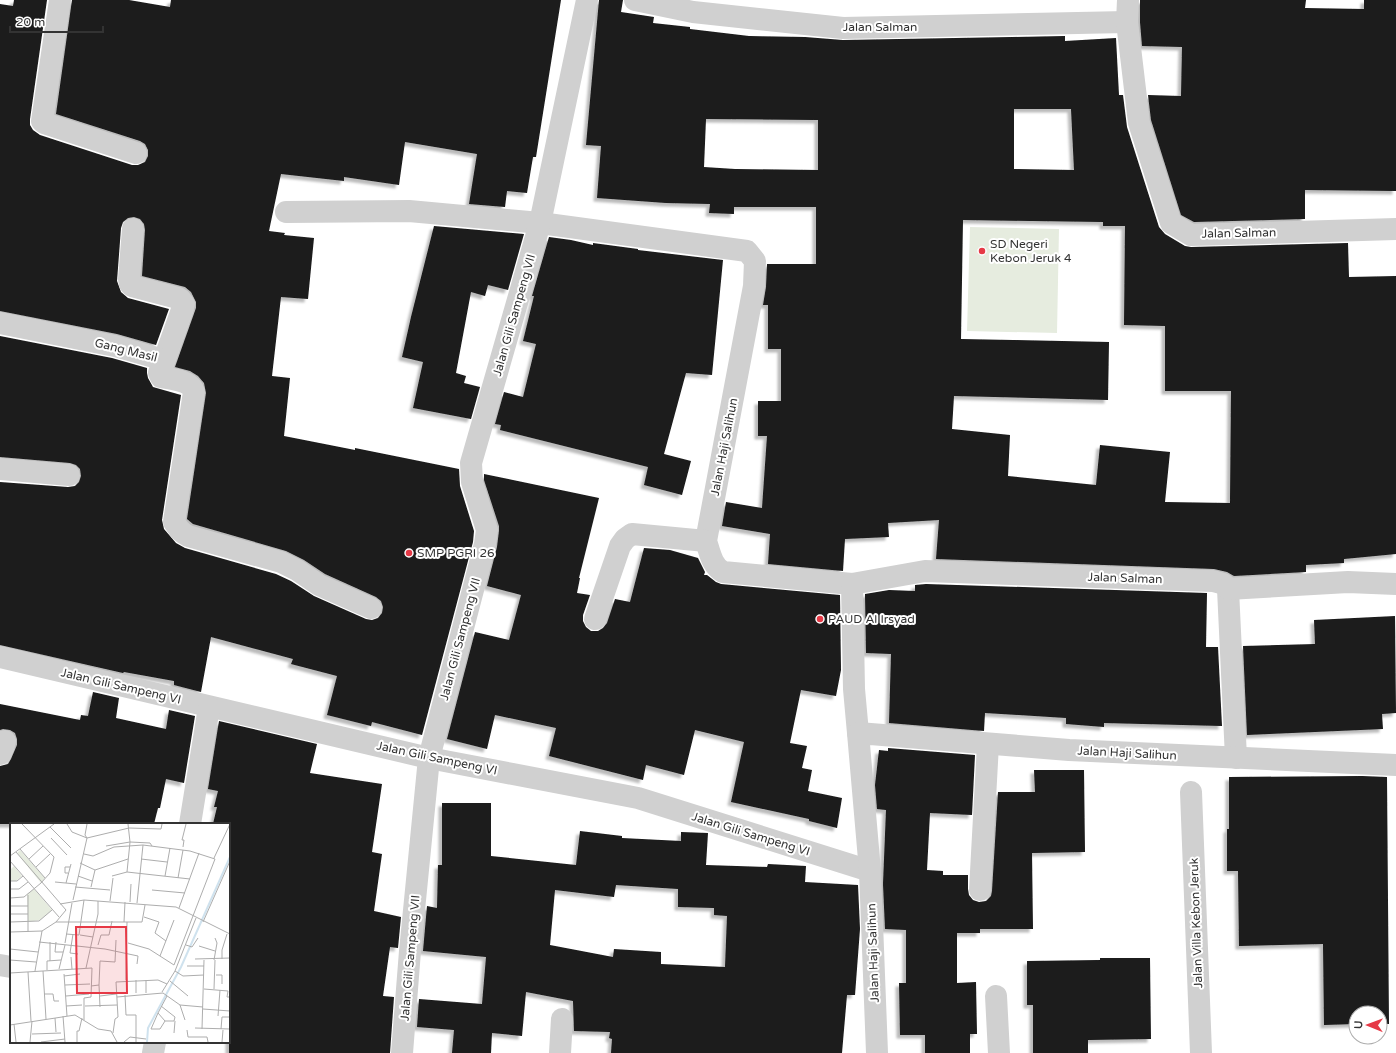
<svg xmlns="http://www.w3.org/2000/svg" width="1396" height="1053" font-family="'Varela Round',sans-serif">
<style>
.green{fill:#e6ecdf}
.building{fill:#1a1a1a;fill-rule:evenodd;filter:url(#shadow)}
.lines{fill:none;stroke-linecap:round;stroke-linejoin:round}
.street{stroke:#d0d0d0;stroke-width:22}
.poi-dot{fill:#e63946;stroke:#fff;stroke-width:1.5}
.labels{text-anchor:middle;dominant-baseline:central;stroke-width:4;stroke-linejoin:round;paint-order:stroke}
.street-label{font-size:12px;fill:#333;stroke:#fff}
.poi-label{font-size:12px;fill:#333;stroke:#fff;text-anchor:start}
.inset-river{fill:none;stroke:#cfe2ee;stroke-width:2}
.inset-road{fill:none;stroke:#adadad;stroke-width:1}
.view{fill:#e63946;fill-opacity:0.15;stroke:#e63946;stroke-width:2}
.inset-edge{fill:none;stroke:#333;stroke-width:2}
</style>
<defs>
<filter id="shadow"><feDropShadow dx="-3.5" dy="3.5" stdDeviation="1" flood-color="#0004"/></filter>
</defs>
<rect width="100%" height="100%" fill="#fff"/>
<path class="green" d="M970,227l89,2 -2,104 -90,-2z"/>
<g class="building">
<path d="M14,0h33l-17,119v6l3,5 7,5 92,30h6l7,-3 3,-6v-6l-3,-6 -5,-3 -84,-27 16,-114h57l41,7 1,-7h390l-25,157h-3l-6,36 -20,-2 -2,16 -36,-3 8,-50 -72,-12 -6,43 -55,-8v4l-63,-7 -12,57 16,2 -1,2 30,3 -6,61 -27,-2 -9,79 18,2 -6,58 71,14v-2l104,21 1,17 14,45 -1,11 -51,193 -50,-13 -1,4 -44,-11 10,-39 -46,-12 2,-5 -82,-22 -10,55 -27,-7v-4l-50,-9 -1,1 -123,-28v-163l68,5 7,-1 4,-4 2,-6 -1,-7 -4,-4 -6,-2 -70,-6v-121l112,22 35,10v5l1,5 5,9 28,8 -19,125 2,9 12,14 9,5 91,26 15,7 23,15 52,23 6,1 6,-2 4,-5 1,-6 -2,-6 -5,-4 -51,-23 -21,-14 -18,-9 -93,-27 -6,-5 19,-126 -2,-10 -6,-7 -8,-5 -15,-4 21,-59v-6l-5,-10 -6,-5 -43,-11 3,-46 -1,-6 -4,-5 -6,-2 -6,1 -5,4 -2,6 -4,53 4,11 7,6 41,11 -13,36 -39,-11 -117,-23v-307l13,2z"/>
<path d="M599,0h24l-2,12 33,5 -1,6 37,4v2l59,7 56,1 38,3 222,-4v5l51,-3 3,57h4l4,32 32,100 6,7 20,12 6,1 157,-4 1,34 47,-1v278l-52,5v4l-38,2v7l-72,4 -7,-4 -13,-3 -278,-10 3,-39 -51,3 1,14 -44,2 -2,32 -75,-7 2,-30 -48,-8 4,-24 36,6 5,-72h-9v-35h23v-52h-13v-44h-5l3,-18 1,-23h49v-57h-82v7l-25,-1 1,-9 -44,-1 -69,-5 4,-52 -15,-1zM1014,109h57l3,61 -60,-1zM706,119l112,1v50l-83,-1 -31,-2zM963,220l140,2v4h22l-1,99 41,1v65h66l-1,112 -65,-1 5,-50 -70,-7 -4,40 -88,-9 2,-41 -58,-6 2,-33 154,4 1,-58 -148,-3z"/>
<path d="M1140,0h166l-1,8 59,1v-9h32v191l-91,-1v29l-111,3 -13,-7 -30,-95 -3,-25 33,1 1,-49 -40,-1 -2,-24z"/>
<path d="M434,226l90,8 -16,56 -20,-5 -3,11 -14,-4 -15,81 10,3 -2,7 16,4 -9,32 -58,-11 10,-46 -21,-5 9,-40z"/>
<path d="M549,237l22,3 22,5v-2l45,6v1l85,10 -11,115 -26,-2 -22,81 27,7 -9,34 -38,-10 4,-18 -148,-37 1,-5 -6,-1 9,-32 19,5 13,-53 -13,-3 11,-45h-2z"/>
<path d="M484,474l115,24 -20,80h1l-3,15 13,2 -7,20v6l3,6 5,4h7l5,-3 4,-5 8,-24 15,3 14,-54 26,2 28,8 7,14 -1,3h3l9,7 5,2 119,11 1,75 -5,26 -35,-6 -11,53 17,3 -5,22 10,2 -4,21 34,7 -5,30 -28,-7v-2l-78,-17 13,-60 -49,-12 -11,45 -38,-10 -3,15 -94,-24 7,-28 -61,-13 -8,34 -40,-10 28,-107 34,8 12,-45 -34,-9 10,-39 2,-16v-5l-15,-46z"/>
<path d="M926,584l281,9 -1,54h12l4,79 -118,-3v4l-38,-3v-6l-81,-5 -1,18 -95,-8 2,-69 -25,-1 -1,-59 24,-4 26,1v-6z"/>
<path d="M1395,616l1,97 -14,1 1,15 -136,6 -4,-89 72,-2 -1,-24z"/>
<path d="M93,692l26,6 -3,20 50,11 3,-19 26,6 -11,67 -18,-4 -6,29h-2l-4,16h-154v-58l8,-2 3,-5 6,-14v-6l-2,-6 -5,-3 -7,-1 -3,1v-26l80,16 1,-5 7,1z"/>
<path d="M219,721l98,23 -7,29 72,11 -10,68 10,2 -8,57 27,6 -3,31 -8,-1 -7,49 11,1 -4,56h-161v-229h-16l4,-17h-3l4,-16 -10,-2z"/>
<path d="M888,748l87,7 -3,60 -42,-2 -3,57 16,1v4h25v14l1,6 4,5 6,2 7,-1 5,-5 1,-5 6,-99h37l-1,-22h50l1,82 -53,1 1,76h-53v4h-23v50l19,-1 1,52h-7v19h-45v-18h-25l-1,-52h7v-53l-21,-1 -2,-45 3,-74 -9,-1 -2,-24 4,-35 9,1z"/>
<path d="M1362,776l25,1 2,247h-9v-11h-24v11l-32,1 -1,-81 -84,2 -1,-75h-11v-42h2v-52z"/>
<path d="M442,803h49v53l85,9 4,-34 42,5v2l59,3v-9l27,1 -2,32 61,2 1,-3 38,2 -1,16 53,3 2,44 -5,66h-8l-5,58h-231l1,-14 -3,-1 1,-6 -36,-1 -1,-30 -47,-9 -4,44 -30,-3 -1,20h-39l2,-23 -37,-3 2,-28 63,5 4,-47 -63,-6 4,-45 10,2 1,-43h4zM616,885l62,4v18l36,1v7l13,1 -2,51 -64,-3v-12l-47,-3 -1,8 -63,-12 5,-55 59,7z"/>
<path d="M1100,958h50l1,81 -63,1v13h-55v-48h-6v-44l73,-1z"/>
</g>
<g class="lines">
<g class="street">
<path d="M60,0l-18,121 2,2 92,30"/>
<path d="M635,0l58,12 150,16 284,-6"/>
<path d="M1128,0l-1,22 12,101 32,100 20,12 205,-6"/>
<path d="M286,212l123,-1 131,12 207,28 8,10 -1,25 -48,255c4,12 6,25 17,31l129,12 73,-13 288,10 11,3 4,5 8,169"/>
<path d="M133,229l-4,50 1,5 2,2 46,12 3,2 3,4 -20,56"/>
<path d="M0,323l115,23 49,14 -5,13 2,4c11,2 30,3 33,15l-20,130c4,6 6,10 14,14l93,26 16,8 22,15 52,23"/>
<path d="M0,469l69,6"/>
<path d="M852,584l2,105 4,44"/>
<path d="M1228,589l120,-7 48,2"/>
<path d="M595,619l25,-73 5,-7 7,-5 74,7"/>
<path d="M0,657l429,101 209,40 232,73"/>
<path d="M0,754l5,-13"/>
<path d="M1191,792l10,261"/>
<path d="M190,824l19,-117"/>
<path d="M980,890l8,-146"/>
<path d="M0,965l11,2"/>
<path d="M996,996l3,57"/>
<path d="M153,1053l2,-11"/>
<path d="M402,1053l8,-102 19,-193 56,-214 2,-14 -15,-48 -1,-19 69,-240 47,-223"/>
<path d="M560,1053l2,-34"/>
<path d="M877,1053l-7,-182 -12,-138 211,17 327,15"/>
</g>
</g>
<g class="poi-dot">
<circle cx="982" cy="251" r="4"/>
<circle cx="409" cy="553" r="4"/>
<circle cx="820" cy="619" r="4"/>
</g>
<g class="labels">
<g class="street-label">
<text x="880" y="27">Jalan Salman</text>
<text transform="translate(1239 233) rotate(-1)">Jalan Salman</text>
<text transform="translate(514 315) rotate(-74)">Jalan Gili Sampeng VII</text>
<text transform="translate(126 350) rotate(14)">Gang Masil</text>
<text transform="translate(724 447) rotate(-79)">Jalan Haji Salihun</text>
<text transform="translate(1125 578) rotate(2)">Jalan Salman</text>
<text transform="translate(460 639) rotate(-75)">Jalan Gili Sampeng VII</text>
<text transform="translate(121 686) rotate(13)">Jalan Gili Sampeng VI</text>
<text transform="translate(1127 753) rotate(3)">Jalan Haji Salihun</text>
<text transform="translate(437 758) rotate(12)">Jalan Gili Sampeng VI</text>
<text transform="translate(751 834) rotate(17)">Jalan Gili Sampeng VI</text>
<text transform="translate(1196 923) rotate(-92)">Jalan Villa Kebon Jeruk</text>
<text transform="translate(873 953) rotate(-92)">Jalan Haji Salihun</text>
<text transform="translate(410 958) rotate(-85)">Jalan Gili Sampeng VII</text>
</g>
<g class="poi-label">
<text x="990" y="244">SD Negeri<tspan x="990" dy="14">Kebon Jeruk 4</tspan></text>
<text x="417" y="553">SMP PGRI 26</text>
<text x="828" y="619">PAUD Al Irsyad</text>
</g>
</g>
<g transform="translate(10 823)">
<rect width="220" height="220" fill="#fff"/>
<path d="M10,27l25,28 -4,5 -24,-30zM4,43l8,10 -6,5h-6v-11zM24,66l18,21 -12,10 -12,2 -1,-28z" fill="#e6ecdf"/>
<path class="inset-river" d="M137,219l1,-14 33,-61 49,-110"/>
<path class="inset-road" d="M57,1l5,8 15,6M77,1l-2,11 2,3M40,4l21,21M41,15l16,17M77,15l42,-10 32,1 1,-5M96,23l24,-4 20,1 2,3M173,24l1,-7h-2l4,-16M10,26l25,29M74,31l9,2 21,-9 29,-2 47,6 25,8 -41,106 -25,-16 -21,-6M0,33l44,-32M204,35l16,-34M19,36l14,-13M131,36l26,3M0,38l49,56M70,40l15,7M26,44l14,-13M85,47l33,-11M117,49l3,-30 -2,-18M58,50h-3v-6h5M68,53l14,5M102,53l15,-4 63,7M155,53l5,-28M168,55l5,-28M0,58h7l6,-5M45,59l21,2M56,60l5,-19M65,64l35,3M81,64l4,-17M0,66h9l9,-7M142,67l33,3M18,72v37M0,75l14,-1 17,-14 9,-10 4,-16 -32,-33M63,77l14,-62M100,78l3,-23M120,79l1,-18M127,80l6,-58M50,81l24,-4 92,7 54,27M0,83h18M169,85l20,-55M0,91h18M134,94l15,5 -4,11 11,8M0,99l29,-1 13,-11M46,99h86l3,-17M114,99l1,-20M193,99l27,-61M0,109l32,-1 14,-9 10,-12 -50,-58M56,111l13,1 5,-35M63,111l-3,19 8,1M70,112l13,2M29,119l66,7 33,7 -1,8M40,119v19M46,119l-1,10h8M55,120l7,-40M88,122l3,-10h8l3,-14M176,122l6,2 6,-9M189,123l16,5M0,126l28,3M150,133l14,-36M61,134l1,12M185,136l35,-1M212,136v-9l5,-16M0,137l26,2M204,137l3,-17 -2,-5M177,143h17M76,145l12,-54v-13M49,146l6,-24M37,147v-9l14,-1M25,148l7,-40M33,148l3,48M165,148l8,5 21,-1M18,149l3,49M0,150l82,-5 -1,29 -7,1v22M54,151l3,42M206,152h6v9M54,153l16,-2M116,157l1,-58M126,157v13M136,157v13M160,158l18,15M55,162l25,-1M89,162l1,22M81,163l8,-1 1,-24 15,1 1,-22M194,166l24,2 -1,6h3M204,166l1,-29M152,169l13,-21 21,-53M34,171h9l1,7h5M115,172l1,20h10v27M56,173l23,-2M90,173l16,-2M107,174l46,-4 17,12 5,15M170,182l23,2M56,183l16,-1M75,183l32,-1M151,183l14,11 -1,4h-9M193,186l27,2M148,190l7,8 -5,8h-9l7,-16 9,-17M53,193l2,26M208,193l2,-26M45,195l1,14M4,201l2,18M0,202l65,-10 23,14 13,2 6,11M185,205l35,1M192,206l2,-69M211,206l1,-12h8M177,207l1,7h19l1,5M103,210l2,-14 3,-2 -2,-35 42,-2 9,4M164,210l1,-12M22,211l29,-1M20,219l2,-21M31,219l24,-3M67,219v-11h2l3,-13M114,219l6,-5 16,2M212,219l1,-12"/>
<path class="view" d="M66,104h50l1,66h-50z"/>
<rect width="220" height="220" class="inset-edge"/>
</g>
<g transform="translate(1368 1025) rotate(271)"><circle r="19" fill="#ffffff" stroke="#adadad"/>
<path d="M0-3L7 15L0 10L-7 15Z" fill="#e63946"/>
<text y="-6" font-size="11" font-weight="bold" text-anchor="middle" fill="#333333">U</text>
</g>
<path d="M10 26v6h93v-6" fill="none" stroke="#333333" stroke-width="2"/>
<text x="16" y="26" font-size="12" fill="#333333" stroke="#ffffff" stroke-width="3" paint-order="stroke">20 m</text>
</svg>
